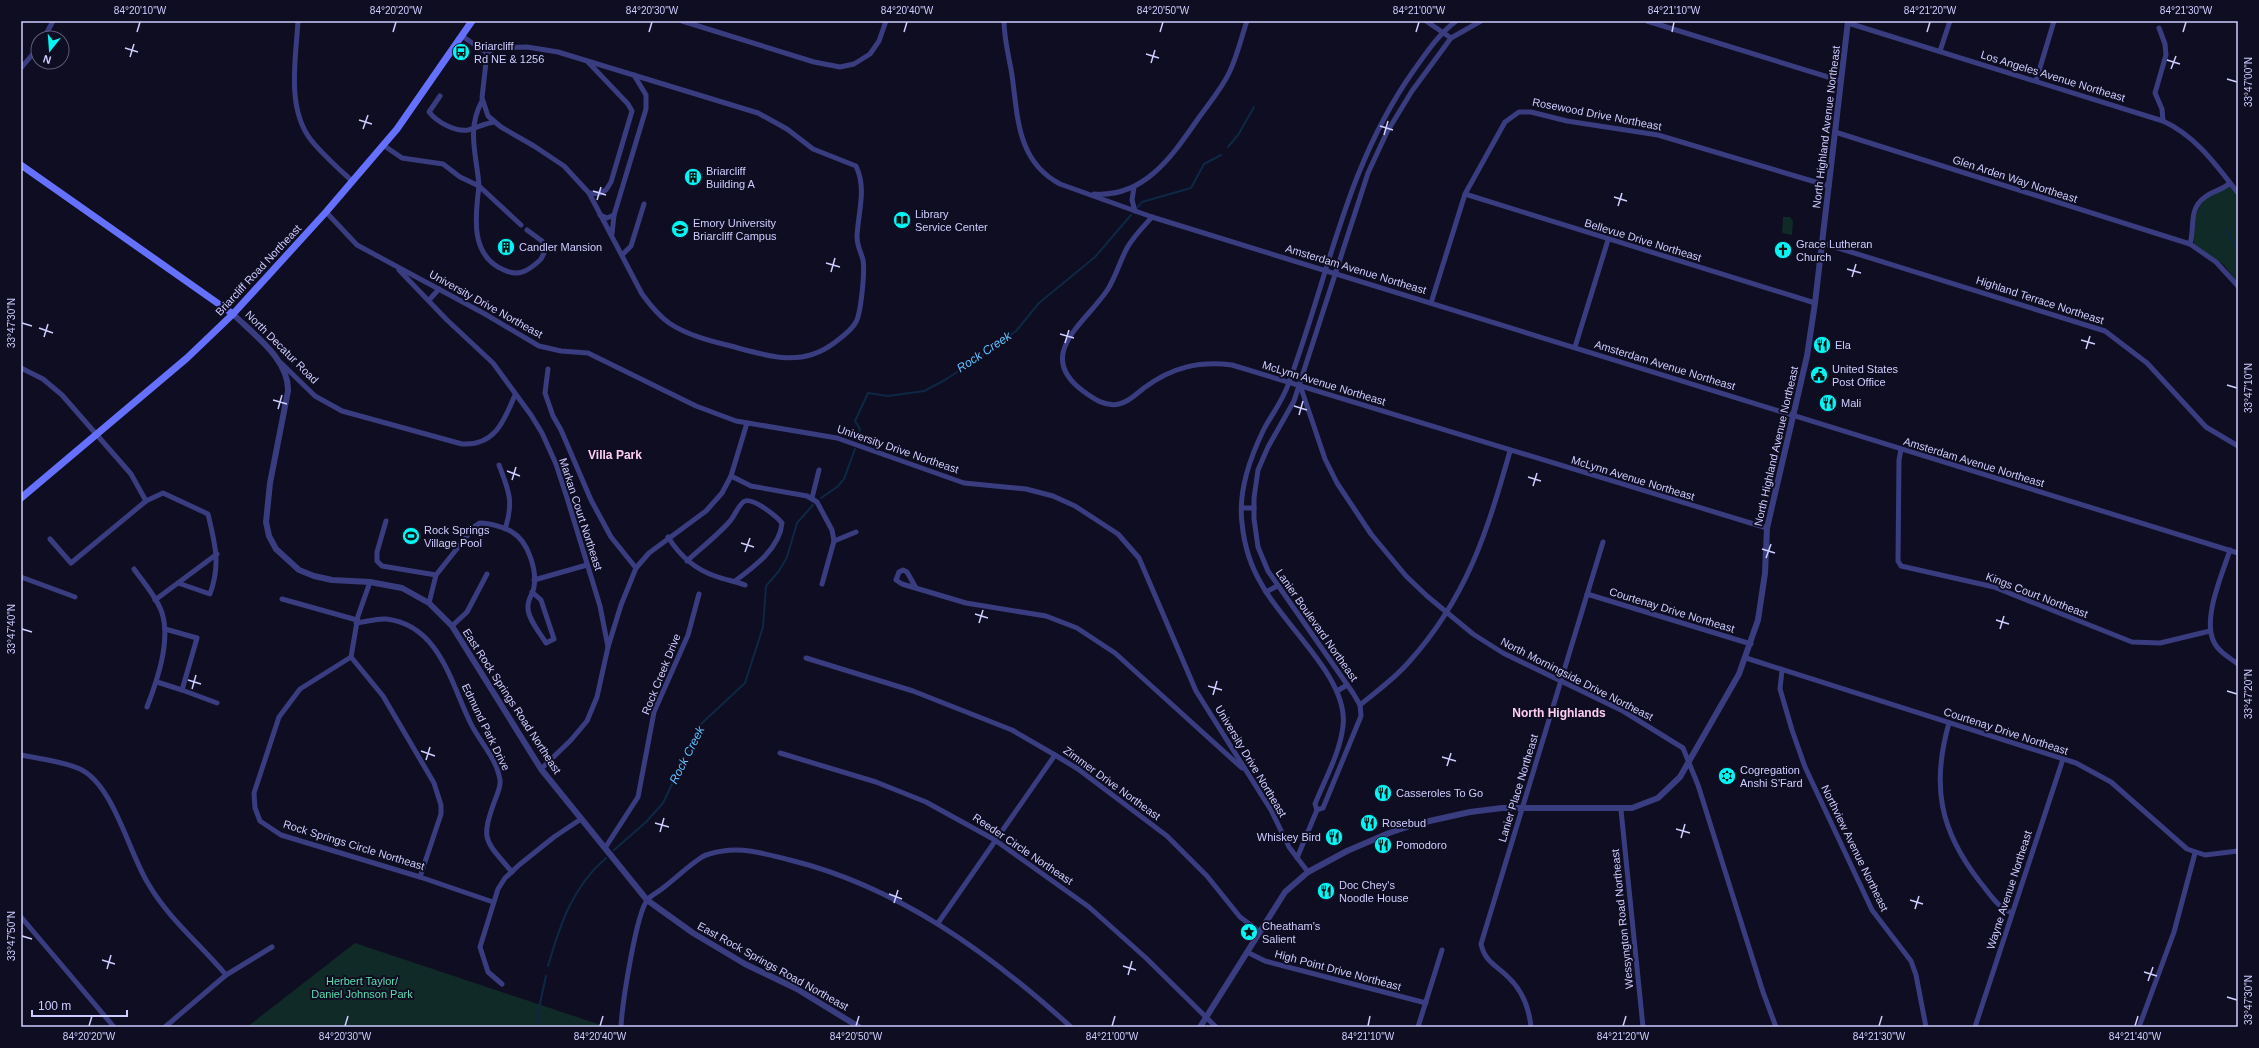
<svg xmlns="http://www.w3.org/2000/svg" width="2259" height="1048" font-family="Helvetica,sans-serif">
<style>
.green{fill:#102b27}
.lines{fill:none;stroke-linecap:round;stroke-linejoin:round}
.stream{stroke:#0d2845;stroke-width:2}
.minor{stroke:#393d80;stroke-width:5}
.tertiary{stroke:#393d80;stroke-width:6}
.secondary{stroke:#6571fe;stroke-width:7}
.ticks{fill:none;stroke:#cecdff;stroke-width:1.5}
.labels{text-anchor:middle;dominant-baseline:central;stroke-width:4;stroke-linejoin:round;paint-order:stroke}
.poi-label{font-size:11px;fill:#cecdff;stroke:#0f0d21;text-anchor:start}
.street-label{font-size:11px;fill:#cecdff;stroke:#0f0d21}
.park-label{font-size:11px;fill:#5adeb0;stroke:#0f0d21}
.water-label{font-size:12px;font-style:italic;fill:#5dc3fe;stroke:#0f0d21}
.neighbourhood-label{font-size:12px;font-weight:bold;fill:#ffcff2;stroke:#0f0d21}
.neatline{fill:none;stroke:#cecdff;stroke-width:1.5}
.ticks-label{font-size:10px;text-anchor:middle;fill:#cecdff}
</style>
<rect width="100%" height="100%" fill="#0f0d21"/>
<g class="green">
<path d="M2234,184l4,6v93l-14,-18 -30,-21 -1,-20 9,-25z"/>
<path d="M1783,217h7l3,4 -1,14 -10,-2z"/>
<path d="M355,943l252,84h-360z"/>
</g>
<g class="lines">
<g class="stream">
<path d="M1228,147l10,-12 16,-28"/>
<path d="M1138,207l4,-5 49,-14 13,-24 17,-9"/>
<path d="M2226,230l12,20"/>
<path d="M857,439l3,-10 -5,-8 13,-28 20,3 36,-5 21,-11 44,-29 27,-20 23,-28 56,-46 36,-42"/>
<path d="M821,498l16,-11 7,-8 11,-30"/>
<path d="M614,850l32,-28 17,-19 38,-79 44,-41 18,-56 3,-41 13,-15 8,-14 10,-34 16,-18"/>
<path d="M548,966c12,-41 24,-79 58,-108"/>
<path d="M538,1023l1,-15 7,-32"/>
</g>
<g class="minor">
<path d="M298,21c-2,37 -12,87 13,119 12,15 27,28 41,41"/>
<path d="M682,21l132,41 26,5 14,-3 16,-10 9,-13 7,-20"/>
<path d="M1004,21c0,18 5,36 8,54 6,43 5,86 48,109l92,33 1086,336"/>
<path d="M1426,21l25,17"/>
<path d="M1647,21l194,60"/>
<path d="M1848,23l315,98c33,15 53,44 75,72"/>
<path d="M2159,28l6,16 1,11 -11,38 7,16 1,12"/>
<path d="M462,36l25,17 -5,45 6,18 13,11 33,19 30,20 25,27 53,101c8,11 16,21 27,29 18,12 41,18 62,23 36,10 70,22 103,-3 8,-6 17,-12 22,-21 5,-9 9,-51 7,-62 -2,-8 -6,-14 -6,-23 1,-25 10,-48 -1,-71l-43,-17 -26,-20 -29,-16 -200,-61 -31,-5 -33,1 -7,5"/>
<path d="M44,38l9,-17"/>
<path d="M1940,51l10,-30"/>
<path d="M588,62l40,42 4,7 -21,71 -5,8 -8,4 -9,-1"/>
<path d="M21,68l17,-20"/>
<path d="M2036,81l18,-60"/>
<path d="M440,96l-11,16c8,10 26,20 39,18 9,-2 17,-7 27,-8"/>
<path d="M1835,132l355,112 26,18 22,24"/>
<path d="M383,145l19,13 41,6 17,13 19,9c-2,-30 -13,-56 3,-85"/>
<path d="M1134,187l-2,13 3,11"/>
<path d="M1094,194c52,4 80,-41 106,-78 10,-14 22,-28 29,-43 8,-16 12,-35 18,-52"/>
<path d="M1465,194l350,109"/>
<path d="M326,212l31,33 128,69 54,32 22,5 27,2 108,53 40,15 101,17 127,45 62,6 27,7 22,10 43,28 21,24 57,133 75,119 18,37 19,25"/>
<path d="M600,215l7,3 7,-3 32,-106v-14l-12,-20"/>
<path d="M1152,217c-9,10 -19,20 -25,31 -7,13 -11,28 -19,41 -21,33 -75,65 -25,102 11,8 22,16 36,13 10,-2 17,-10 25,-16 28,-21 55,-27 88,-23l535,163"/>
<path d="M521,225l-42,-39c-4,31 -9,70 25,84 14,7 24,1 35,-9"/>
<path d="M527,230l15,11 3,10 -4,8"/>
<path d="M612,234l2,-19"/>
<path d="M1822,243l283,88 42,32 59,64 32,19"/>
<path d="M2190,244c5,-17 -2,-35 15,-47 8,-6 17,-7 25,-14"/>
<path d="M622,255l9,-9 13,-42"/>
<path d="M399,270l48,50 46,43 38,52 11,18 14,31 12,37 32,105 8,41"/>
<path d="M429,300l10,-11"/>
<path d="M1431,303l34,-109 40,-72 14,-10h12l36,9 91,14 171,51"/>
<path d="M1575,347l33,-107"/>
<path d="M281,363l34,33 27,15 120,33c33,2 42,-23 53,-49"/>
<path d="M21,368l22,11 19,16 69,79 15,27 17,-8 45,21c7,30 13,50 2,80l-32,-11"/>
<path d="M548,369l-3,24 8,23 8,14 30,70 20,37 25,31"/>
<path d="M1301,388l24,71 12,24 34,51 35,42 21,20 46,38 30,19 120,58 60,37 15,37 65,207 13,35"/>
<path d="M1901,449l-2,11 -1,101 3,5 93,21 138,55 28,1 50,-12"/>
<path d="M499,465c10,26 15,37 6,64"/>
<path d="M731,476l20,10 56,10 10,6 15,28 2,11 -12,43"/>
<path d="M812,498l7,-28"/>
<path d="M1242,508h12"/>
<path d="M386,521l-9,31v9l5,5 54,9"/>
<path d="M668,537c12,19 26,32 47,39 10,4 20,5 30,9"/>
<path d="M50,539l21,24 75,-62"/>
<path d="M834,541l22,-9"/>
<path d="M2230,550c-8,25 -29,71 -15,94 5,9 15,14 23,20"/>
<path d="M687,561c14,-13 31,-26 43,-40 5,-5 9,-18 15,-20 9,-3 31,15 37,22 -2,25 -28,44 -47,58"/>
<path d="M134,569c9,13 23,28 28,44 9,28 -5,68 -15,94"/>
<path d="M21,577l54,20"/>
<path d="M534,580l53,-15"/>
<path d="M370,582l-12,34 -7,41 -51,32 -21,28 -25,76 1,15 5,13 21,14 139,42 73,25"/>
<path d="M916,588l-9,-16 -4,-2 -4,2 -3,8 6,4 64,19 80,13 31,12 38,25 127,115"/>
<path d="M1266,592l11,-6"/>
<path d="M1587,594l164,50"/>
<path d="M282,599l75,21"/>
<path d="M155,600l62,-46"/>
<path d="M429,603l7,-28 39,-49 5,-3c9,0 24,4 32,9 16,9 25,38 22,55 -1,7 -7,13 -6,21 0,11 12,25 18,35l8,-4 -13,-39 -9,-8"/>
<path d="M356,623c10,-1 21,-5 30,-4 54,6 65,65 85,105 9,18 26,35 29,56 1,6 -3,15 -5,20 -15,41 -10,40 17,72"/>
<path d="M452,626l15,-14 20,-38"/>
<path d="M351,657l32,39 51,87 7,22v9l-21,63"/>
<path d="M806,658l107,33 99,39 43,25 23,14 89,67 40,40 33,41 20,15"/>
<path d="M1746,658l330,105 35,19 76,67 18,6 33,-4"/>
<path d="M1782,670l-2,19 12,41 13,37 67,143 39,51 5,14 10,52"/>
<path d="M157,682l25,8 15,-52 -32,-9"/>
<path d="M182,690l35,13"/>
<path d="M1337,691l10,-6"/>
<path d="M1360,705c17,-14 34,-26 48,-42 59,-65 79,-131 102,-212"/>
<path d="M1949,723c-18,63 -9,108 31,159 10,12 17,25 32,31"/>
<path d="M780,753l96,29 50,20 69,38 94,67 57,51 70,69"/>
<path d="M21,755c19,4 41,6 59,14 34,16 49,85 69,116 20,34 52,60 77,90"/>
<path d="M541,769l30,-29 16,-19 10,-24 11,-50 13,-42 15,-37 13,-15 57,-42 16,-18 9,-17 16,-53"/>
<path d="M1317,810l-2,-6c10,-25 25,-51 28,-78 6,-48 -60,-101 -81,-141 -11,-18 -18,-41 -20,-62 -4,-31 8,-65 21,-92 8,-16 19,-29 25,-46 41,-109 57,-218 126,-315 13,-18 24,-35 42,-49"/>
<path d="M1621,810l22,217"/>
<path d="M605,848l33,-51 16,-85 34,-77 11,-41"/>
<path d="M1297,858l20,-48 6,-2 38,-92 -1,-11 -7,-12 -85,-122 -10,-24 -4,-28v-21l4,-28 10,-23 26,-46 74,-228 19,-41 25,-41 39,-53 30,-17"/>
<path d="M21,917l93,110"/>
<path d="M938,923l117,-168"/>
<path d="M1247,952l18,9 161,42"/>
<path d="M502,984l-14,-12 -8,-25 18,-58 7,-11 14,-13 35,-28 27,-18"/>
<path d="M165,1027l61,-52 46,-28"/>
<path d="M621,1027c1,-21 15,-115 27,-128 4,-4 10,-7 15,-11 13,-10 25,-22 39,-31 5,-3 14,-5 21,-6 22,-4 46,4 67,9 109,27 199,93 281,167"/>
<path d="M1418,1027l24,-77"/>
<path d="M1531,1027c-2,-19 -9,-37 -23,-50 -12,-12 -23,-15 -27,-33l122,-402"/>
<path d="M1975,1027l88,-268"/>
<path d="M2139,1027l35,-95 21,-79"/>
</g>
<g class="tertiary">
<path d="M233,314c21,21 56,45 55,77l-18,92 -4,39 3,14 7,13 23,21 15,6 18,4 38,2 32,6 27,15 23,23 89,143 106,131 46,33 52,31 52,25 62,38"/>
<path d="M1200,1027l85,-135 23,-20 39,-21 42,-18 27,-9 54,-12 32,-4h130l26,-10 22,-21 59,-103 19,-54 7,-47 2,-45 40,-172 8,-53 33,-282"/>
</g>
<g class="secondary">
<path d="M21,165l212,149"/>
<path d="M21,498l166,-140 46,-44 93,-102 71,-83 75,-108"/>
</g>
</g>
<path class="ticks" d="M137,32l3,-10M393,32l3,-10M649,32l3,-10M904,32l3,-10M1160,32l3,-10M1416,32l3,-10M1672,32l2,-10M1927,32l3,-10M2183,32l3,-10M125,48l13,4M1146,54l13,4M130,57l4,-13M2167,60l13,4M1151,63l4,-13M2171,69l5,-13M2227,79l10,3M359,120l13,4M1380,126l13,4M363,129l5,-14M1384,135l4,-14M593,191l13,4M1614,197l13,4M597,200l4,-13M1618,206l4,-13M826,263l14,4M1847,269l14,4M831,272l4,-14M1852,277l4,-13M22,323l10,3M39,328l14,5M1060,334l14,4M44,337l4,-13M2081,340l14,4M1065,343l4,-13M2086,349l4,-13M2227,385l10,3M273,400l14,4M1294,406l13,4M278,409l4,-14M1299,415l4,-14M507,471l13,5M1528,477l13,4M512,480l4,-13M1533,486l4,-13M741,543l13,4M1762,549l13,4M745,552l5,-14M1766,558l5,-14M975,614l13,4M1996,620l13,4M979,623l4,-13M22,629l10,3M2000,629l4,-13M188,680l13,4M1208,686l14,4M192,689l4,-14M2227,691l10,3M1213,695l4,-14M421,751l14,5M1442,757l14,4M426,760l4,-13M1447,766l4,-13M655,823l14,4M1676,829l14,4M660,832l4,-14M1681,838l4,-14M889,894l13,5M1910,900l13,4M894,903l4,-13M1915,909l4,-13M22,936l10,3M102,960l13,4M1123,966l13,4M107,969l4,-14M2144,972l13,4M1128,975l4,-14M2148,981l5,-14M2227,997l10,3M89,1026l3,-10M345,1026l3,-10M600,1026l3,-10M856,1026l3,-10M1112,1026l3,-10M1368,1026l2,-10M1623,1026l3,-10M1879,1026l3,-10M2135,1026l3,-10"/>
<defs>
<symbol id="bus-disc" viewBox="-11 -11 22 22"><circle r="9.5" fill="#02f6f6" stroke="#0f0d21"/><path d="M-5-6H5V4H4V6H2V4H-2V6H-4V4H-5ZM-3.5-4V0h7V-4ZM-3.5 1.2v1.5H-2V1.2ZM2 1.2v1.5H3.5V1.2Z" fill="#111"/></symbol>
<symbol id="building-disc" viewBox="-11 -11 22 22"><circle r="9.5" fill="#02f6f6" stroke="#0f0d21"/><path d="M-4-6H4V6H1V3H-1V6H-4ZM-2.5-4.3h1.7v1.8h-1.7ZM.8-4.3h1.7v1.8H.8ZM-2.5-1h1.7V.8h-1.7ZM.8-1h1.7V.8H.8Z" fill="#111"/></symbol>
<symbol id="library-disc" viewBox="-11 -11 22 22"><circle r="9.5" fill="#02f6f6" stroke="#0f0d21"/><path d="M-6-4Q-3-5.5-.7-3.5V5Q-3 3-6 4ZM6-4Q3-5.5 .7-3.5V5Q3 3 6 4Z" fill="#111"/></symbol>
<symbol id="university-disc" viewBox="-11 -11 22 22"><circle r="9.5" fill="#02f6f6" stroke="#0f0d21"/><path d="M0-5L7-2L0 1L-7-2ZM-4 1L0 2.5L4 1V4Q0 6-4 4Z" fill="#111"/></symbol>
<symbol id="church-disc" viewBox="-11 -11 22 22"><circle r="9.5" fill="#02f6f6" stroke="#0f0d21"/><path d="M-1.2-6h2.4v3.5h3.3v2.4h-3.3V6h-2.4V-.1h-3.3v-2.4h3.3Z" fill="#111"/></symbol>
<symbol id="restaurant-disc" viewBox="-11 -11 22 22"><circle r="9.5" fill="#02f6f6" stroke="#0f0d21"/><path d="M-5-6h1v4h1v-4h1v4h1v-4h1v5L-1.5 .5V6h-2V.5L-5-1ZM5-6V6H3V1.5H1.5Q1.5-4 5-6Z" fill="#111"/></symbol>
<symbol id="civic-disc" viewBox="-11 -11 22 22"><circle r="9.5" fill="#02f6f6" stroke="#0f0d21"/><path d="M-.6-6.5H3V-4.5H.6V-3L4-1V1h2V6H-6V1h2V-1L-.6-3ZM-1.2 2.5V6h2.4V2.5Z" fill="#111"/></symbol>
<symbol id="stadium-disc" viewBox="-11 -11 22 22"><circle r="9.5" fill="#02f6f6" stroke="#0f0d21"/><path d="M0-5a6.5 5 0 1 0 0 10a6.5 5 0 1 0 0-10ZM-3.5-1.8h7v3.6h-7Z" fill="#111"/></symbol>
<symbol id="synagogue-disc" viewBox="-11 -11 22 22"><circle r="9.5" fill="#02f6f6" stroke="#0f0d21"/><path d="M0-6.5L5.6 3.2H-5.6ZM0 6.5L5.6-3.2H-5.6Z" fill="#111"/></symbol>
<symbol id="sight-disc" viewBox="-11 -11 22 22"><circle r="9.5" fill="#02f6f6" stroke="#0f0d21"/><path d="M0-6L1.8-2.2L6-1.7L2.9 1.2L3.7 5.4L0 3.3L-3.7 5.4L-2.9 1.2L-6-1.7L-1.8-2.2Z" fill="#111"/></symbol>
</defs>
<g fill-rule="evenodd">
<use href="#bus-disc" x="451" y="42" width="20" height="20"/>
<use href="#building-disc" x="683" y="167" width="20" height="20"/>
<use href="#library-disc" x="892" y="210" width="20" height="20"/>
<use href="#university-disc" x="670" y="219" width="20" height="20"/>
<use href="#building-disc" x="496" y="237" width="20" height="20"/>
<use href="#church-disc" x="1773" y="240" width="20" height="20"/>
<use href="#restaurant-disc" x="1812" y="335" width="20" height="20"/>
<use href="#civic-disc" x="1809" y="365" width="20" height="20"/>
<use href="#restaurant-disc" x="1818" y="393" width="20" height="20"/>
<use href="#stadium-disc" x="401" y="526" width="20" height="20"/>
<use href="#synagogue-disc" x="1717" y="766" width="20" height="20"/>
<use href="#restaurant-disc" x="1373" y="783" width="20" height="20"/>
<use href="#restaurant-disc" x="1359" y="813" width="20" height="20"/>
<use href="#restaurant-disc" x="1324" y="827" width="20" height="20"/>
<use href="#restaurant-disc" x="1373" y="835" width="20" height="20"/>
<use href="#restaurant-disc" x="1316" y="881" width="20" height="20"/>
<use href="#sight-disc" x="1239" y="922" width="20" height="20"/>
</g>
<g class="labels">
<g class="poi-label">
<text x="474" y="46">Briarcliff<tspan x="474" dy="13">Rd NE &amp; 1256</tspan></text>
<text x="706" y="171">Briarcliff<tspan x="706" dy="13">Building A</tspan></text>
<text x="915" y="214">Library<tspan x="915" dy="13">Service Center</tspan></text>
<text x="693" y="223">Emory University<tspan x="693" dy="13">Briarcliff Campus</tspan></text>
<text x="1796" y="244">Grace Lutheran<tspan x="1796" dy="13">Church</tspan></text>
<text x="519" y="247">Candler Mansion</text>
<text x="1835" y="345">Ela</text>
<text x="1832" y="369">United States<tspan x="1832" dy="13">Post Office</tspan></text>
<text x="1841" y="403">Mali</text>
<text x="424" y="530">Rock Springs<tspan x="424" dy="13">Village Pool</tspan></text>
<text x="1740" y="770">Cogregation<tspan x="1740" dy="13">Anshi S'Fard</tspan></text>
<text x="1396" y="793">Casseroles To Go</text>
<text x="1382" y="823">Rosebud</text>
<text x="1321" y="837" text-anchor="end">Whiskey Bird</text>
<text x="1396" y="845">Pomodoro</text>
<text x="1339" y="885">Doc Chey's<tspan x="1339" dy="13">Noodle House</tspan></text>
<text x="1262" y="926">Cheatham's<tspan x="1262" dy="13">Salient</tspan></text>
</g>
<g class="street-label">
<text transform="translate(2053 76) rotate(17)">Los Angeles Avenue Northeast</text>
<text transform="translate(1597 114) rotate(11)">Rosewood Drive Northeast</text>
<text transform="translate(1826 127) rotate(-83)">North Highland Avenue Northeast</text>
<text transform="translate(2015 179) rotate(18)">Glen Arden Way Northeast</text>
<text transform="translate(1643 240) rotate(17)">Bellevue Drive Northeast</text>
<text transform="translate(1356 269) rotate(17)">Amsterdam Avenue Northeast</text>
<text transform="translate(258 270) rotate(-47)">Briarcliff Road Northeast</text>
<text transform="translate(2040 300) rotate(18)">Highland Terrace Northeast</text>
<text transform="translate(486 304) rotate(29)">University Drive Northeast</text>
<text transform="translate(282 347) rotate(45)">North Decatur Road</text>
<text transform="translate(1665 365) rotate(17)">Amsterdam Avenue Northeast</text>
<text transform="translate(1324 383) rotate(17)">McLynn Avenue Northeast</text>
<text transform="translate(1776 446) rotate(-77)">North Highland Avenue Northeast</text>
<text transform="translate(898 449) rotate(19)">University Drive Northeast</text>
<text transform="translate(1974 462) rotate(17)">Amsterdam Avenue Northeast</text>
<text transform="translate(1633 478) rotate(17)">McLynn Avenue Northeast</text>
<text transform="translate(581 514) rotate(72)">Markan Court Northeast</text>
<text transform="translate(2037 595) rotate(21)">Kings Court Northeast</text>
<text transform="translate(1672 610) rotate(17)">Courtenay Drive Northeast</text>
<text transform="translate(1317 625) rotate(55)">Lanier Boulevard Northeast</text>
<text transform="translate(661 674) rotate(-68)">Rock Creek Drive</text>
<text transform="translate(1577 679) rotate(27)">North Morningside Drive Northeast</text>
<text transform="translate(512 701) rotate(57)">East Rock Springs Road Northeast</text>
<text transform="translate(486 727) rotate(64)">Edmund Park Drive</text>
<text transform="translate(2006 731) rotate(18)">Courtenay Drive Northeast</text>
<text transform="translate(1251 761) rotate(59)">University Drive Northeast</text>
<text transform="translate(1112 783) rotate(36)">Zimmer Drive Northeast</text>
<text transform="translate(1518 788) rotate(-73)">Lanier Place Northeast</text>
<text transform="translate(354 845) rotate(17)">Rock Springs Circle Northeast</text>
<text transform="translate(1855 848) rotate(64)">Northview Avenue Northeast</text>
<text transform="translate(1023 849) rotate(34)">Reeder Circle Northeast</text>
<text transform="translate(2009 890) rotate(-72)">Wayne Avenue Northeast</text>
<text transform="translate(1622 919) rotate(-96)">Wessyngton Road Northeast</text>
<text transform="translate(773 966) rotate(29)">East Rock Springs Road Northeast</text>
<text transform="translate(1338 970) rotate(15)">High Point Drive Northeast</text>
</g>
<g class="park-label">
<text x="362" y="981">Herbert Taylor/<tspan x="362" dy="13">Daniel Johnson Park</tspan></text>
</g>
<g class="water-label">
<text transform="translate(984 352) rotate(-34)">Rock Creek</text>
<text transform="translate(687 755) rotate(-63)">Rock Creek</text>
</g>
<g class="neighbourhood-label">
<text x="615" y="455">Villa Park</text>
<text x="1559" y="713">North Highlands</text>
</g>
</g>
<rect width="2259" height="1048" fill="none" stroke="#0f0d21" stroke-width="44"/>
<g transform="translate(50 50) rotate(197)"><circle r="19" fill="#0f0d21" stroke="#5b5a7a"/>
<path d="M0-3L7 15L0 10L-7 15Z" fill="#02f6f6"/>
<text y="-6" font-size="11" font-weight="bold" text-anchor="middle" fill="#cecdff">N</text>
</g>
<path d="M32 1010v6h95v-6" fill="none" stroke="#cecdff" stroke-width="2"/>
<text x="38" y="1010" font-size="12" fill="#cecdff" stroke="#0f0d21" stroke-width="3" paint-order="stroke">100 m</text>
<rect x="22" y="22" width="2215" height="1004" class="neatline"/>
<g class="ticks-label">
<text x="140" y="14">84°20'10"W</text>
<text x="396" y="14">84°20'20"W</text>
<text x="652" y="14">84°20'30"W</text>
<text x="907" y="14">84°20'40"W</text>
<text x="1163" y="14">84°20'50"W</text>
<text x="1419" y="14">84°21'00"W</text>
<text x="1674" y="14">84°21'10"W</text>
<text x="1930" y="14">84°21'20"W</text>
<text x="2186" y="14">84°21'30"W</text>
<text transform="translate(2248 82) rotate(-90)" y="4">33°47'00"N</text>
<text transform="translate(11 323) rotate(-90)" y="4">33°47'30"N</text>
<text transform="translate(2248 388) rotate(-90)" y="4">33°47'10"N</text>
<text transform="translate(11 629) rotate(-90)" y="4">33°47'40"N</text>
<text transform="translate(2248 694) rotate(-90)" y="4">33°47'20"N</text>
<text transform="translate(11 936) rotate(-90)" y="4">33°47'50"N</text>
<text transform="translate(2248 1000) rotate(-90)" y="4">33°47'30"N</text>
<text x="89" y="1040">84°20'20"W</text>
<text x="345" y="1040">84°20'30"W</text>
<text x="600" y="1040">84°20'40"W</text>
<text x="856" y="1040">84°20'50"W</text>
<text x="1112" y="1040">84°21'00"W</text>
<text x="1368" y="1040">84°21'10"W</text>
<text x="1623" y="1040">84°21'20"W</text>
<text x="1879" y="1040">84°21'30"W</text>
<text x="2135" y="1040">84°21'40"W</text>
</g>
</svg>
